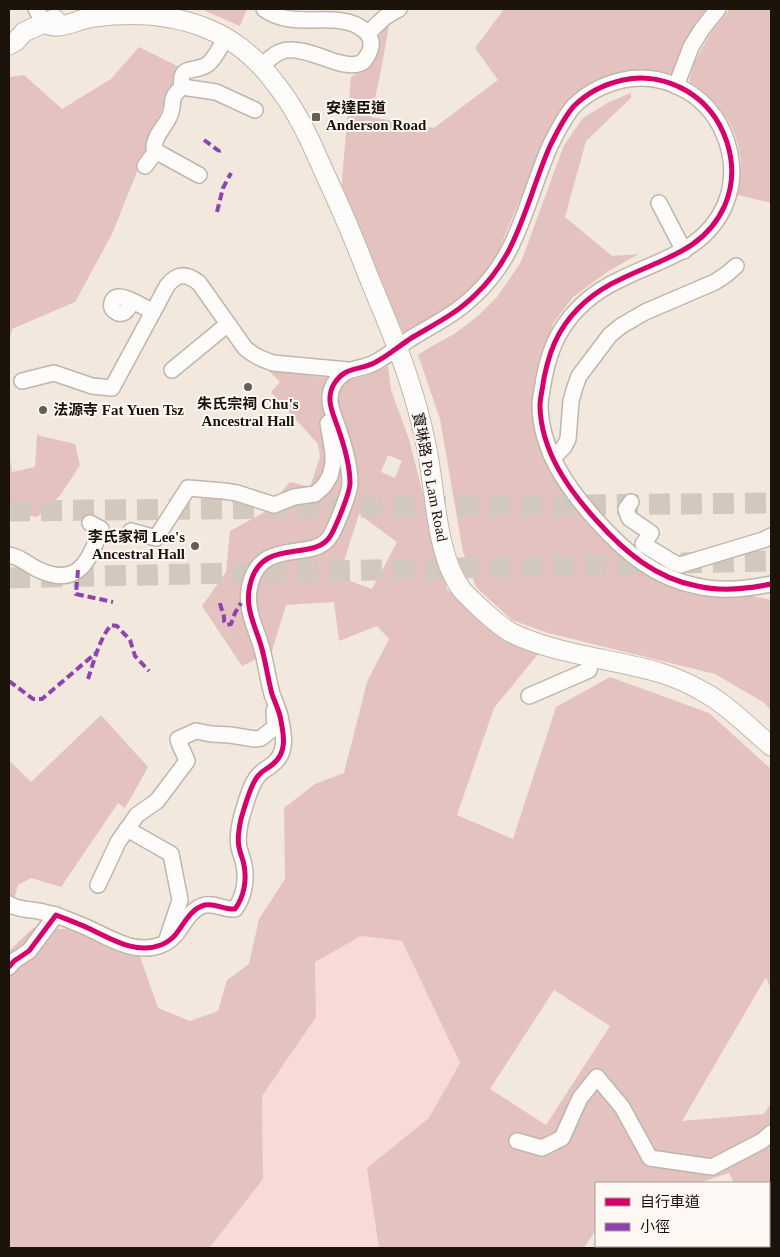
<svg xmlns="http://www.w3.org/2000/svg" width="780" height="1257" font-family="'Times New Roman','Noto Sans TC',serif">
<style>
.green{fill:#f7dbd8}
.forest{fill:#e4c2c0;fill-rule:evenodd}
.lines{fill:none;stroke-linecap:round;stroke-linejoin:round}
.highway-tunnel{stroke:#d3c8be;stroke-width:21;stroke-dasharray:21 11;stroke-linecap:butt}
.minor-casing{stroke:#bfb6ae;stroke-width:18}
.major-casing{stroke:#bfb6ae;stroke-width:21}
.minor{stroke:#fdfcfa;stroke-width:15}
.major{stroke:#fdfcfa;stroke-width:19}
.quiet{stroke:#8e44ad;stroke-width:4;stroke-dasharray:8 4;stroke-linecap:butt}
.cycleway-casing{stroke:#fdf8f3;stroke-width:8}
.cycleway{stroke:#d6006c;stroke-width:5}
.poi-dot{fill:#675e55;stroke:#fdf8f3;stroke-width:2}
.labels{text-anchor:middle;dominant-baseline:central;stroke-width:4;stroke-linejoin:round;paint-order:stroke}
.poi-label{font-size:15px;font-weight:bold;fill:#1c140b;stroke:#fdf8f3;text-anchor:start}
.street-label{font-size:15px;fill:#1c140b;stroke:#fdf8f3}
</style>
<rect width="100%" height="100%" fill="#f3e8de"/>
<path class="green" d="M361,936l41,5 58,123 -4,8 -19,176h-230l4,-2 52,-67 -1,-83 54,-79 -1,-55z"/>
<g class="forest">
<path d="M201,9h46l-7,17z"/>
<path d="M504,9h212l-41,65 -25,-3 -26,1 -33,13 -20,14 -19,24 -54,129 -14,21 -20,21 -22,17 -39,22 -62,-143 10,-113 16,-11 16,-39 6,-1 -8,44 -10,47 63,11 64,-48 -23,-32z"/>
<path d="M730,9h41v194l-33,-8c1,-11 4,-24 3,-35 -5,-37 -23,-59 -52,-79l5,-19 18,-31z"/>
<path d="M139,47l40,20 -67,167 -37,68 -63,27 -3,15v-267l15,-2 38,34 49,-30z"/>
<path d="M631,93v5l-45,43 -21,76 47,39 27,-2 -29,16 -37,27 -19,25 -15,38 -4,22 -2,25 3,26 8,26 11,21 27,36 21,24 20,18 21,14 127,28v110l-8,-8 -48,-28 -167,-41 -36,-13 -36,-33 -13,-35 -23,-133 -22,-64 14,-9 22,-12 24,-18 19,-19 24,-35 43,-117 19,-27 26,-16z"/>
<path d="M388,366l3,24 18,49 38,150 55,50 37,14 -45,55 -37,107 56,24 43,-132 54,-30 99,36 62,56v220l-5,-12 -84,144 82,-7 7,-11v145h-88l3,-2h83v-63h-35l-5,-10 -30,10h-103v47l-12,18h-205l-12,-80 62,-50 31,-55 -58,-122 -41,-5 -46,26 1,55 -54,79 1,83 -52,67 -4,2h-198v-297l24,-23 33,1 71,19 21,60 32,13 28,-10 9,-31 22,-16 10,-45 26,-40 -1,-71 31,-24 29,-11 23,-91 22,-43 -12,-13 -38,15 -5,-39 -48,3 -14,46 -30,15 -40,-60 24,-34 4,-41 33,-18 27,-31 20,5 10,-30 -2,-13 -47,-52 9,-10 -14,-14 7,3 67,8h14l11,-3zM388,455l14,6 -7,17 -14,-6zM359,514l38,28 -25,47 -33,-12zM554,990l56,36 -64,99 -56,-36z"/>
<path d="M37,435l38,9 5,21 -21,32 -22,20 -28,-5v-62l3,22 23,-5z"/>
<path d="M101,715l47,52 -23,41 -7,-5 -57,84 -30,-9 -13,7 -4,14 -5,-3v-136l22,22z"/>
</g>
<g class="lines">
<g class="highway-tunnel">
<path d="M9,511l762,-8"/>
<path d="M9,578l762,-17"/>
</g>
<defs>
<g id="minor">
<path d="M36,9l8,14"/>
<path d="M368,33l17,-16 14,-8"/>
<path d="M261,66c6,-5 12,-11 19,-14 14,-7 41,5 56,10 7,2 15,4 22,2 6,-1 8,-6 11,-11 9,-18 -11,-30 -27,-32 -26,-4 -55,5 -78,-12"/>
<path d="M676,86l15,-39 11,-18 16,-20"/>
<path d="M182,87c-15,14 -6,14 -12,28 -4,11 -16,20 -16,33l5,5 40,22"/>
<path d="M182,87l34,5 39,18"/>
<path d="M182,87c-4,-24 13,-13 26,-23 7,-5 13,-19 18,-26"/>
<path d="M145,166l11,-15"/>
<path d="M659,203l25,48"/>
<path d="M132,301c-3,6 -6,14 -14,12 -2,-1 -5,-3 -6,-5 -1,-3 0,-6 1,-8 6,-10 32,8 40,12"/>
<path d="M172,370l56,-46"/>
<path d="M22,381l32,-8 38,13 20,2 55,-102c10,-13 19,-13 32,-3l46,65c9,8 17,11 28,15l75,7"/>
<path d="M551,455l7,-2 6,-6 4,-8 3,-38 4,-14 4,-11 31,-41 11,-9 24,-14 70,-30 12,-8 9,-8"/>
<path d="M631,502l-5,7 3,9 22,15 -8,11 31,19 6,2 83,-25 8,-4"/>
<path d="M131,531l25,7 32,-50 36,3 13,2 37,12 20,-8 21,-3 9,-8 6,-10 3,-12v-11l-5,-30"/>
<path d="M9,555c3,1 8,2 11,4 6,3 11,7 17,10 41,20 52,-8 64,-40l-11,-6"/>
<path d="M529,696l60,-26 3,-13"/>
<path d="M127,829l44,25 9,46 -13,39"/>
<path d="M98,885l20,-43 19,-27 20,-14 30,-40c-3,-8 -7,-14 -9,-22l18,-8 15,3 19,1 25,4 6,-1 14,-11 -1,-16"/>
<path d="M9,904c9,6 19,5 29,7 6,1 12,3 18,4"/>
<path d="M9,967l5,-6 15,-10 27,-36c10,4 21,8 32,13 22,10 47,27 73,17 5,-2 11,-6 15,-11 8,-10 15,-26 29,-29 11,-2 19,5 30,4 9,-12 12,-29 9,-44 -1,-6 -4,-12 -5,-18 -2,-9 0,-19 2,-28 4,-13 9,-34 17,-43 8,-9 7,-5 15,-12 14,-11 11,-28 8,-43 -1,-9 -6,-18 -9,-27 -4,-15 -6,-30 -10,-45 -6,-22 -18,-41 -12,-64 11,-50 65,-21 81,-50 5,-9 19,-42 19,-52 0,-18 -6,-38 -12,-55 -5,-15 -13,-29 -4,-44 11,-18 24,-13 40,-21 14,-7 26,-18 39,-26 22,-13 44,-24 62,-42 14,-13 25,-28 34,-45 17,-33 26,-70 41,-104 7,-14 14,-29 24,-40 13,-13 31,-22 49,-26 22,-5 45,0 64,11 38,23 55,73 38,114 -20,46 -64,54 -104,74 -26,12 -48,30 -62,55 -8,14 -12,29 -15,44 -1,9 -4,19 -4,28 1,45 28,83 57,115 28,31 58,57 100,65 25,6 50,3 74,-2"/>
<path d="M517,1141l25,7 20,-10 18,-40 17,-21 25,30 28,51 62,9 50,-26 9,-8"/>
</g>
<g id="major">
<path d="M44,23c3,1 7,3 11,3 12,1 27,-8 39,-9 38,-5 79,-3 114,12 27,11 50,31 67,54 22,27 36,59 50,91 14,30 27,60 39,91 15,39 34,79 46,119 6,18 11,37 15,56 11,45 9,113 37,150 5,6 11,11 17,17 10,9 23,22 37,28 45,20 98,24 145,38 16,5 33,13 48,22 23,14 42,34 62,51"/>
<path d="M9,45l7,-4 8,-9 20,-9 11,-4"/>
</g>
</defs>
<use href="#minor" class="minor-casing"/>
<use href="#major" class="major-casing"/>
<use href="#minor" class="minor"/>
<use href="#major" class="major"/>
<g class="quiet">
<path d="M204,140l15,11 -1,5"/>
<path d="M217,212l6,-24 8,-15"/>
<path d="M78,570l-2,24 37,8"/>
<path d="M220,603c1,7 5,11 4,18l3,4 4,-1 4,-11 6,-10"/>
<path d="M88,679c6,-18 11,-39 23,-54l6,1 13,14 5,16 14,15"/>
<path d="M9,681l24,18h9l54,-46"/>
</g>
<defs>
<path id="cycleway" d="M9,967l5,-6 15,-10 27,-36c10,4 21,8 32,13 22,10 47,27 73,17 5,-2 11,-6 15,-11 8,-10 15,-26 29,-29 11,-2 19,5 30,4 9,-12 12,-29 9,-44 -1,-6 -4,-12 -5,-18 -2,-9 0,-19 2,-28 4,-13 9,-34 17,-43 8,-9 7,-5 15,-12 14,-11 11,-28 8,-43 -1,-9 -6,-18 -9,-27 -4,-15 -6,-30 -10,-45 -6,-22 -18,-41 -12,-64 11,-50 65,-21 81,-50 5,-9 19,-42 19,-52 0,-18 -6,-38 -12,-55 -5,-15 -13,-29 -4,-44 11,-18 24,-13 40,-21 14,-7 26,-18 39,-26 22,-13 44,-24 62,-42 14,-13 25,-28 34,-45 17,-33 26,-70 41,-104 7,-14 14,-29 24,-40 13,-13 31,-22 49,-26 22,-5 45,0 64,11 38,23 55,73 38,114 -20,46 -64,54 -104,74 -26,12 -48,30 -62,55 -8,14 -12,29 -15,44 -1,9 -4,19 -4,28 1,45 28,83 57,115 28,31 58,57 100,65 25,6 50,3 74,-2"/>
</defs>
<use href="#cycleway" class="cycleway-casing"/>
<use href="#cycleway" class="cycleway"/>
</g>
<g class="poi-dot">
<rect x="311" y="112" width="10" height="10" rx="2.5"/>
<circle cx="248" cy="387" r="5"/>
<circle cx="43" cy="410" r="5"/>
<circle cx="195" cy="546" r="5"/>
</g>
<g class="labels">
<g class="poi-label">
<text x="326" y="108">安達臣道<tspan x="326" dy="17">Anderson Road</tspan></text>
<text x="248" y="404" text-anchor="middle">朱氏宗祠 Chu's<tspan x="248" dy="17">Ancestral Hall</tspan></text>
<text x="53" y="410">法源寺 Fat Yuen Tsz</text>
<text x="185" y="537" text-anchor="end">李氏家祠 Lee's<tspan x="185" dy="17">Ancestral Hall</tspan></text>
</g>
<g class="street-label">
<text transform="translate(430 477) rotate(79)">寶琳路 Po Lam Road</text>
</g>
</g>
<rect width="780" height="1257" fill="none" stroke="#1c140b" stroke-width="20"/>
<rect x="595" y="1182" width="175" height="65" fill="#fdf8f3" stroke="#a39d96"/>
<rect x="605" y="1198" width="25" height="8" fill="#d6006c" stroke="#a39d96"/>
<text x="640" y="1207" font-size="15" fill="#1c140b">自行車道</text>
<rect x="605" y="1223" width="25" height="8" fill="#8e44ad" stroke="#a39d96"/>
<text x="640" y="1232" font-size="15" fill="#1c140b">小徑</text>
</svg>
